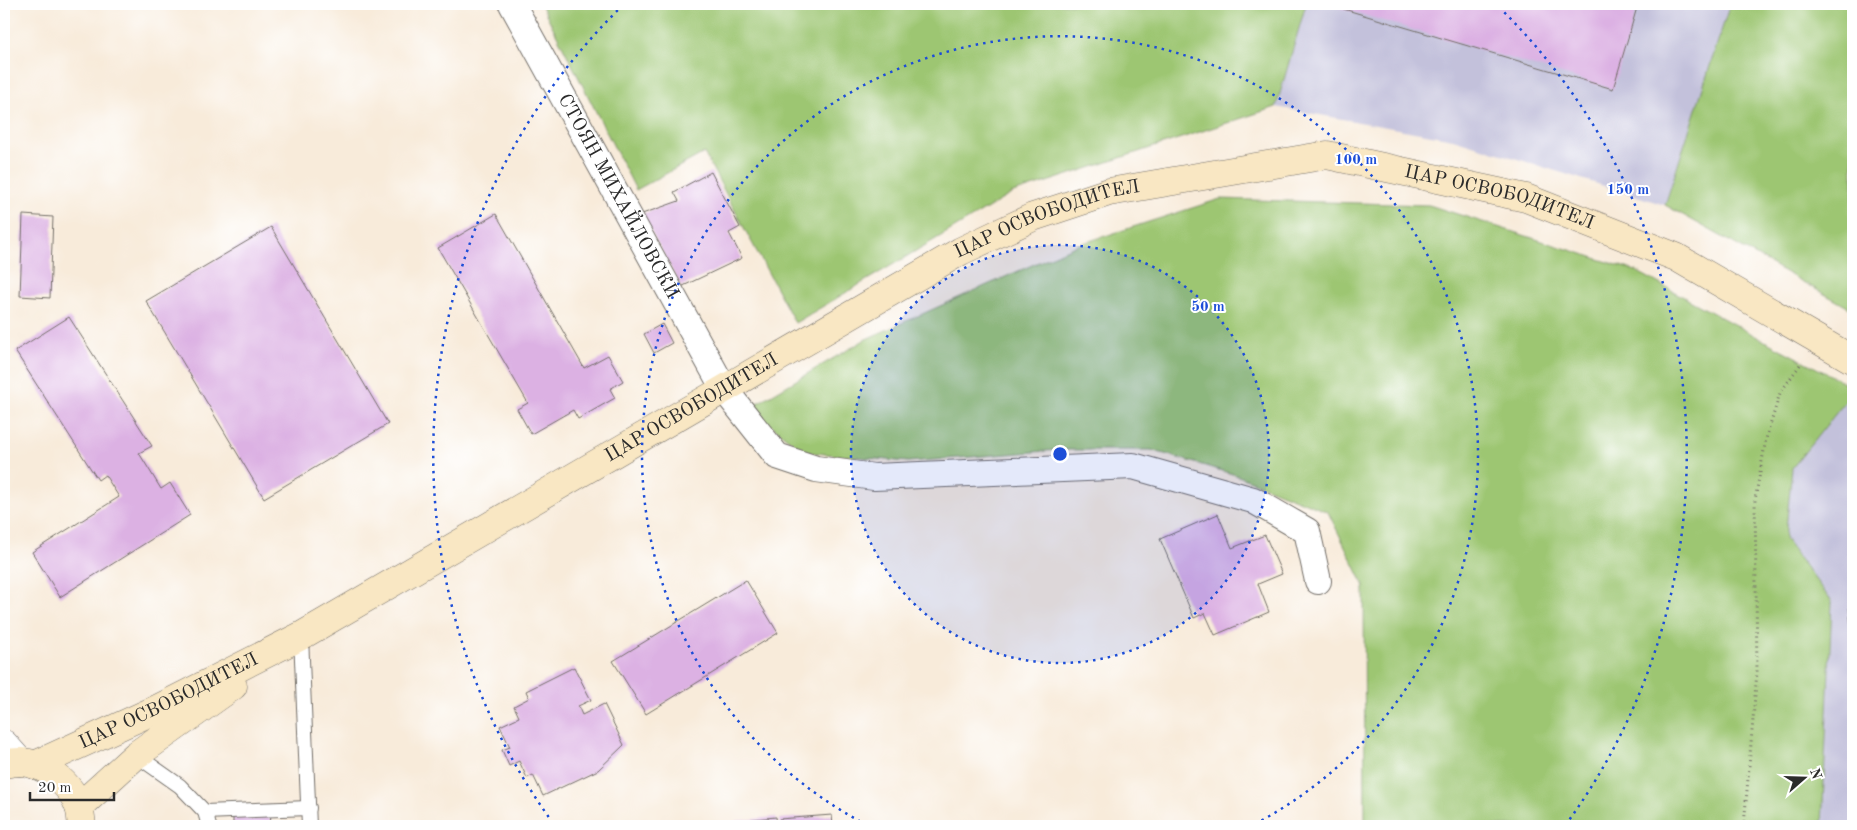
<svg xmlns="http://www.w3.org/2000/svg" width="1857" height="830" font-family="'Old Standard TT',serif">
<style>
.industrial{fill:#c3c1db}
.green{fill:#9dc672;stroke:#64784e}
.building{fill:#dcb1e3}
.lines{fill:none;stroke-linecap:round;stroke-linejoin:round}
.service-casing{stroke:#736e68;stroke-width:16}
.minor-casing{stroke:#736e68;stroke-width:28}
.tertiary-casing{stroke:#736e68;stroke-width:29}
.secondary-casing{stroke:#736e68;stroke-width:29}
.path{stroke:#736e68;stroke-width:3;stroke-dasharray:1 4;stroke-linecap:butt}
.service{stroke:#fff;stroke-width:14}
.minor{stroke:#fff;stroke-width:26}
.tertiary{stroke:#fff;stroke-width:28}
.secondary{stroke:#f9e7c3;stroke-width:28}
.ring{fill:none;stroke:#1d4ed8;stroke-width:2.5;stroke-dasharray:2.5 5}
.labels{text-anchor:middle;dominant-baseline:central;stroke-width:4;stroke-linejoin:round;paint-order:stroke}
.street-label{font-size:19px;fill:#2b2b2b;stroke:#fff}
.centre{fill:#1d4ed8;stroke:#fff;stroke-width:2.5}
.ring-label{font-size:15px;text-anchor:middle;font-weight:bold;fill:#1d4ed8;stroke:#fff;stroke-width:4;stroke-linejoin:round;paint-order:stroke}
</style>
<rect width="100%" height="100%" fill="#fff"/>
<filter id="ink" filterUnits="userSpaceOnUse"><feTurbulence type="fractalNoise" baseFrequency=".02" numOctaves="2"/><feDisplacementMap in="SourceGraphic" scale="10" xChannelSelector="R" yChannelSelector="G"/><feConvolveMatrix kernelMatrix="1 2 1 2 8 2 1 2 1" color-interpolation-filters="sRGB"/></filter>
<filter id="wash" filterUnits="userSpaceOnUse"><feTurbulence type="fractalNoise" baseFrequency=".0096" numOctaves="4" result="noise"/><feDisplacementMap in="SourceGraphic" scale="20" xChannelSelector="R" yChannelSelector="G"/><feGaussianBlur stdDeviation="1.12" result="paint"/><feColorMatrix in="noise" values="0 0 0 0 0 0 0 0 0 0 0 0 0 0 0 0 0 1.4 0 .05"/><feComposite in="paint" operator="in"/></filter>
<g filter="url(#wash)">
<rect width="100%" height="100%" fill="#f8ebda"/>
<g class="industrial">
<path d="M1306,4h424l-65,201 -212,-66 -177,-32z"/>
<path d="M1853,392v434h-31l10,-224 -47,-63 7,-71z"/>
</g>
<g class="green">
<path d="M541,4h765l-30,103 -263,86 -218,130 -91,-170 -68,37z"/>
<path d="M1730,4h123v306l-188,-105z"/>
<path d="M1220,199l209,6 207,66 125,68 92,48v5l-61,76 -7,71 47,63 -10,224h-457l-1,-241 -36,-73 -92,-37 -85,-25h-93l-150,12 -103,-10 -56,-44 117,-69 211,-94z"/>
</g>
<g id="blocks">
<g class="building">
<path d="M1331,4h307l-25,85 -283,-84z"/>
<path d="M711,172l29,55 -11,6 13,25 -61,29 -39,-73 37,-13 -5,-9z"/>
<path d="M496,214l88,154 24,-13 15,26 -13,8 5,9 -37,21 -5,-9 -42,24 -14,-25 11,-6 -90,-155z"/>
<path d="M23,215l30,2 -3,81 -30,-2z"/>
<path d="M271,227l117,197 -124,74 -118,-197z"/>
<path d="M69,317l83,129 -13,7 22,36 9,-6 20,32 -130,82 -28,-45 87,-55 -14,-22 -7,5 -83,-129z"/>
<path d="M662,324l10,19 -18,10 -10,-19z"/>
<path d="M1218,514l14,34 33,-13 17,39 -24,10 11,28 -54,23 -10,-22 -11,5 -34,-79z"/>
<path d="M746,580l32,53 -132,81 -33,-53z"/>
<path d="M1853,607v32h-1l-3,-31z"/>
<path d="M574,667l17,33 -13,6 4,9 22,-11 20,41 -26,25 -55,26 -10,-21 -6,3 -8,-17 -10,5 -7,-16 8,-3 -10,-21 19,-9 -5,-11 15,-8 -3,-7z"/>
<path d="M270,810l1,16h-38v-14z"/>
<path d="M832,815l1,11h-53l-1,-7z"/>
<path d="M776,817l1,9h-42v-5z"/>
</g>
</g>
</g>
<g filter="url(#ink)">
<use href="#blocks" fill-opacity="0" stroke="#736e68" stroke-width="1"/>
<g class="lines">
<defs>
<g id="service">
<path d="M301,636l8,190"/>
<path d="M136,755l44,31 25,26 4,14"/>
<path d="M205,812l104,-4"/>
</g>
<g id="minor">
<path id="s1" d="M512,4l212,385 53,67 39,13 58,8 259,-11 120,34 54,31 11,50"/>
</g>
<path id="tertiary" d="M4,744l16,18"/>
<g id="secondary">
<path d="M4,764c5,-1 10,-2 15,-2 25,0 52,22 60,45 2,6 2,13 3,19"/>
<path id="s2" d="M35,765l120,-55 146,-74 660,-385 72,-34 76,-25 218,-37 199,43 150,59 177,103"/>
<path d="M79,807l57,-52 97,-69"/>
</g>
</defs>
<use href="#service" class="service-casing"/>
<use href="#minor" class="minor-casing"/>
<use href="#tertiary" class="tertiary-casing"/>
<use href="#secondary" class="secondary-casing"/>
<path class="path" d="M1744,826l13,-154 -2,-172 11,-61 14,-46 22,-31"/>
<use href="#service" class="service"/>
<use href="#minor" class="minor"/>
<use href="#tertiary" class="tertiary"/>
<use href="#secondary" class="secondary"/>
</g>
</g>
<circle cx="1060" cy="454" r="209" fill="#1d4ed8" fill-opacity=".12"/>
<g class="ring">
<circle cx="1060" cy="454" r="209"/>
<path d="M867 825A418 418 0 1 1 1253 825"/>
<path d="M553 823A627 627 0 0 1 621 7M1499 7A627 627 0 0 1 1567 823"/>
</g>
<g class="labels">
<g class="street-label">
<text stroke="none"><textPath href="#s1" startOffset="220">СТОЯН МИХАЙЛОВСКИ</textPath></text>
<text stroke="none"><textPath href="#s2" startOffset="1618">ЦАР ОСВОБОДИТЕЛ</textPath></text>
<text stroke="none"><textPath href="#s2" startOffset="1152">ЦАР ОСВОБОДИТЕЛ</textPath></text>
<text stroke="none"><textPath href="#s2" startOffset="748">ЦАР ОСВОБОДИТЕЛ</textPath></text>
<text stroke="none"><textPath href="#s2" startOffset="148">ЦАР ОСВОБОДИТЕЛ</textPath></text>
</g>
</g>
<circle cx="1060" cy="454" r="8" class="centre"/>
<g class="ring-label">
<text x="1356" y="164">100 m</text>
<text x="1628" y="194">150 m</text>
<text x="1208" y="311">50 m</text>
</g>
<rect width="1857" height="830" fill="none" stroke="#fff" stroke-width="20"/>
<g transform="translate(1804 778) rotate(70)" stroke="#ffffff" stroke-width="4" paint-order="stroke">
<path d="M0-4L9 19L0 12L-9 19Z" fill="#2b2b2b"/>
<text y="-8" font-size="14" font-weight="bold" text-anchor="middle" fill="#2b2b2b">N</text>
</g>
<path d="M30 792v8h84v-8" fill="none" stroke="#2b2b2b" stroke-width="2.5"/>
<text x="38" y="792" font-size="15" fill="#2b2b2b" stroke="#ffffff" stroke-width="4" paint-order="stroke">20 m</text>
</svg>
